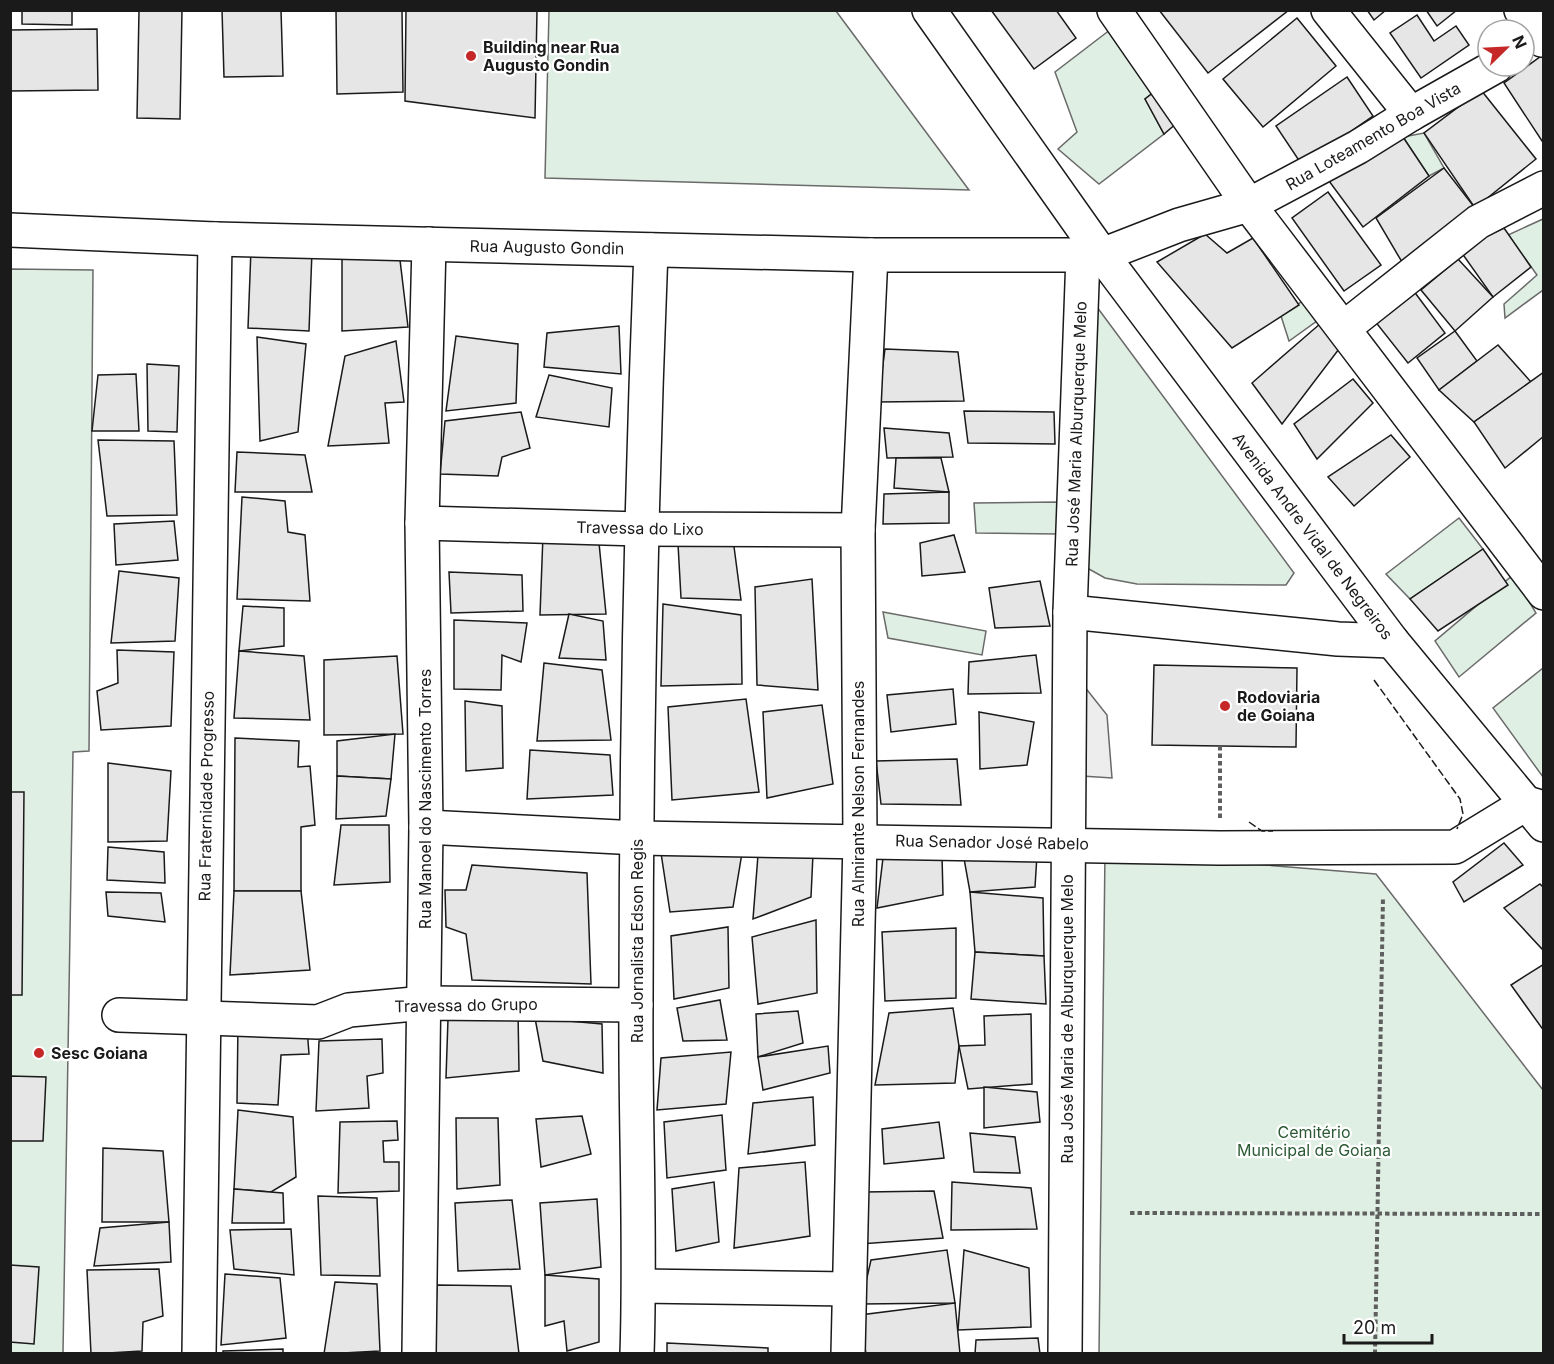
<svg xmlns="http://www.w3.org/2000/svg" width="1554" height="1364" font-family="Inter,sans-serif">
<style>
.green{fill:#e0efe3;stroke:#6a6a6a;stroke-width:1.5}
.parking{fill:#ededed;stroke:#6a6a6a;stroke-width:1.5}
.building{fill:#e6e6e6;stroke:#1a1a1a;stroke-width:1.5}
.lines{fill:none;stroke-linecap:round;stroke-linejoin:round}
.minor-casing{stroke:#1a1a1a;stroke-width:36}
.path{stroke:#5f5f5f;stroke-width:4;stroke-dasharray:4.5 3;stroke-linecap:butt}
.minor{stroke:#fff;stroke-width:33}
.fence{stroke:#1a1a1a;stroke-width:1.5;stroke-dasharray:8 3;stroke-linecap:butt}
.poi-dot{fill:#c62828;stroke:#fff;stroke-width:2}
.labels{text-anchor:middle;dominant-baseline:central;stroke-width:4.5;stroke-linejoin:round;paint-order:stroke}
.poi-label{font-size:16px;font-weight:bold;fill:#1a1a1a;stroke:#fff;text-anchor:start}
.street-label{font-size:16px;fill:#1a1a1a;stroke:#fff}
.park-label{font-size:16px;fill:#2b5a34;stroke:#fff}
</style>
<rect width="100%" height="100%" fill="#fff"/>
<g class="green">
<path d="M836,11l133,179 -424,-12 4,-167z"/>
<path d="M1119,23l44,62 -18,14 19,35 -65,50 -41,-35 19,-17 -22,-60z"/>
<path d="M1424,133l20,35 -15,8 -26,-39z"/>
<path d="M1543,219v71l-38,28 -1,-14 33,-29 -29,-40z"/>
<path d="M11,269l82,1 -4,481 -16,1 -10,601 -52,1z"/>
<path d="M1314,293l14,20 -39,28 -8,-25z"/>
<path d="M1094,303l200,270 -8,12 -149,-1 -32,-6 -25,-14z"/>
<path d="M1058,502v32l-82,-1 -2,-30z"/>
<path d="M1459,518l24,31 -73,50 -24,-25z"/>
<path d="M1513,575l23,38 -77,64 -24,-36z"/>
<path d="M883,612l103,19 -4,24 -94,-17z"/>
<path d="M1543,668v109l-50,-69z"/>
<path d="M1105,852l271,22 167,216v263l-444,1z"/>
</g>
<path class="parking" d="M1084,686l23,29 5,63 -30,-2z"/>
<g class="building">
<path d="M22,10h50v15l-50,-1z"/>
<path d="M139,10h43l-2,109 -43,-1z"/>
<path d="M222,10h59l2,66 -59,1z"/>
<path d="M336,10h66l1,82 -66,2z"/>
<path d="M406,10h131l-2,108 -130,-17z"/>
<path d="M991,10h65l20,28 -42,31z"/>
<path d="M1159,10h130l-81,63z"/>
<path d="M1367,10h19l-12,10z"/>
<path d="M1426,10h31l-20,16z"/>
<path d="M1417,15l17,26 22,-15 13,19 -48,33 -31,-45z"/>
<path d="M1297,18l39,48 -73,61 -40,-48z"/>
<path d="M97,29l1,61 -88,1v-61z"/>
<path d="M1544,54v90l-40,-61z"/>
<path d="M1347,77l26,39 -71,49 -26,-39z"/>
<path d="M1163,85l22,31 -21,18 -19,-35z"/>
<path d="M1481,90l55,69 -61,49 -51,-75z"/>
<path d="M1403,137l26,39 -66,51 -34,-46z"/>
<path d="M1444,168l31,40 -73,54 -26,-44z"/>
<path d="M1328,192l53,73 -37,26 -52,-73z"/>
<path d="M1504,228l27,39 -38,30 -34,-48z"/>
<path d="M1205,234l22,19 26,-15 46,67 -67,43 -75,-86z"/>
<path d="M251,249l61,2 -3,80 -61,-3z"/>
<path d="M342,254l58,6 8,67 -66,4z"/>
<path d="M1458,259l35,38 -38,34 -34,-41z"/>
<path d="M1413,290l32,43 -37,30 -34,-43z"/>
<path d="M1321,323l18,26 -57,75 -30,-41z"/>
<path d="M619,326l2,48 -77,-7 3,-34z"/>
<path d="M1455,331l22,30 -38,29 -22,-32z"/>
<path d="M456,336l62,8 -2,59 -70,8z"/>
<path d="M257,337l49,7 -8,88 -38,9z"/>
<path d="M396,341l8,61 -19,1 4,40 -61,3 17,-90z"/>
<path d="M1498,345l33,37 -57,40 -35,-32z"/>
<path d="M885,349l73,3 6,49 -86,1z"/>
<path d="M147,364l32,2 -2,66 -29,-1z"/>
<path d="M1544,372v64l-39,32 -31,-46z"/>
<path d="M136,374l3,57h-47l6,-56z"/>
<path d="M549,375l63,13 -3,39 -73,-10z"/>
<path d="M1353,379l20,24 -56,56 -23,-35z"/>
<path d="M964,411l90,1 1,32 -87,-1z"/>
<path d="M521,412l9,36 -28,9 -4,19 -58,-2 5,-53z"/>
<path d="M884,428l65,5 4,24 -66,1z"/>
<path d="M1391,435l19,22 -56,49 -26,-29z"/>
<path d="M98,440l76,1 3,74 -70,1z"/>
<path d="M237,452l68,3 7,37h-77z"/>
<path d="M896,458h45l8,34 -55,-4z"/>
<path d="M949,492v31l-66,1 1,-30z"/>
<path d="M242,497l43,4 3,31 17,3 5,66 -73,-2z"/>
<path d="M174,521l4,39 -62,5 -2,-41z"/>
<path d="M543,535l56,8 7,71 -66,1z"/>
<path d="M954,535l11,37 -43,4 -2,-33z"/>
<path d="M733,539l8,61 -60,-2 -3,-54z"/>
<path d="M1483,549l25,36 -70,46 -28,-32z"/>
<path d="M119,571l60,7 -4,63 -64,2z"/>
<path d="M449,572l73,3 1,36 -72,2z"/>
<path d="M812,579l6,111 -61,-5 -2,-98z"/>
<path d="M1040,581l10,45 -55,2 -6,-40z"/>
<path d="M663,604l78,11 1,69 -81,2z"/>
<path d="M243,606l41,2v38l-45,5z"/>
<path d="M569,614l34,7 3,39 -47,-2z"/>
<path d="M454,620l73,3 -6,39 -19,-7 -1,35 -47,-1z"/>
<path d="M117,650l57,2 -3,74 -70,4 -4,-39 21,-8z"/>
<path d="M239,651l65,5 6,64 -76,-2z"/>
<path d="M1036,655l5,38 -73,1 1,-32z"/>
<path d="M397,656l6,78 -79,1v-75z"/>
<path d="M544,663l58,7 9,70 -74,1z"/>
<path d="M1154,665l143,3 -1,79 -144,-2z"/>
<path d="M953,689l3,35 -65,8 -4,-37z"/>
<path d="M746,699l13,93 -87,8 -4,-93z"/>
<path d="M465,701l37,5 1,62 -37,3z"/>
<path d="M822,705l11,79 -66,14 -4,-86z"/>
<path d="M979,712l55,10 -7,43 -47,4z"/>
<path d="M395,734l-4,45 -54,-3v-35z"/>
<path d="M235,738l64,3 -1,26 12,-1 5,59 -14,2v64h-67z"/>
<path d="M530,750l80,5 3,40 -86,4z"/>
<path d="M957,759l4,46 -80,-1 -5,-43z"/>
<path d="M108,763l63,8 -4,70 -59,1z"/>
<path d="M337,776l54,3 -5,37 -50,3z"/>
<path d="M10,792h14l-2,203h-12z"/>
<path d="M341,825h48l1,57 -56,3z"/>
<path d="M1504,843l19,22 -59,37 -11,-20z"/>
<path d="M108,847l56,5 1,31 -58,-3z"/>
<path d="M661,853h81l-9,54 -63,5z"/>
<path d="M963,853l74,2 -2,32 -65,5z"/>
<path d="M813,854l-2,43 -58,22 5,-64z"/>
<path d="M942,856l1,39 -66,13 6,-50z"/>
<path d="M472,865l115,8 4,111 -119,-4 -6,-46 -20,-7 -1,-37h21z"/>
<path d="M1540,884l4,4 -1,62 -39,-42z"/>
<path d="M234,891h67l9,79 -80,5z"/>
<path d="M106,892l55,1 4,29 -57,-6z"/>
<path d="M970,892l73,6 1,58 -69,-4z"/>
<path d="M816,920l1,73 -59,11 -6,-67z"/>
<path d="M728,927l1,61 -55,11 -3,-63z"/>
<path d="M956,928v70l-71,3 -3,-69z"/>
<path d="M975,952l69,4 2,48 -75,-5z"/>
<path d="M1544,964v67l-33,-46z"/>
<path d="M720,1000l7,40 -44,1 -6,-33z"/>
<path d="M953,1008l6,38 -4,37 -80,2 14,-72z"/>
<path d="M518,1011l1,60 -73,7 2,-59z"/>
<path d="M798,1011l5,32 -45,14 -2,-43z"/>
<path d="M1031,1014l1,70 -64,5 -9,-43 26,-1 -1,-29z"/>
<path d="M535,1018l67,6 1,49 -60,-12z"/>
<path d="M238,1023l69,5 2,26 -28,1 -3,50 -41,-2z"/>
<path d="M382,1039l1,34 -16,3 2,32 -53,3 3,-70z"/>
<path d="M828,1046l2,27 -67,17 -5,-33z"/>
<path d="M731,1052l-5,52 -69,6 4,-52z"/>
<path d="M10,1076l36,1 -3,64h-33z"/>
<path d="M984,1087l53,5 3,30 -56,6z"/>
<path d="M813,1097l2,48 -67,9 5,-51z"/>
<path d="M238,1110l55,7 3,60 -25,15 -37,-3z"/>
<path d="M722,1115l4,55 -59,8 -3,-56z"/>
<path d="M582,1116l9,38 -50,13 -5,-48z"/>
<path d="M456,1118h42l2,67 -43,4z"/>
<path d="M397,1121l1,19 -15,1 1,21h15v29l-61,2 2,-71z"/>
<path d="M939,1122l5,36 -60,6 -2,-35z"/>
<path d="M970,1133l45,4 5,36 -46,-1z"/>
<path d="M103,1148l60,3 6,71h-67z"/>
<path d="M805,1162l5,74 -76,12 5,-80z"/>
<path d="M714,1182l5,60 -43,9 -4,-62z"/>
<path d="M952,1182l79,6 6,41 -86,1z"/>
<path d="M234,1189l49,4 1,30h-52z"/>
<path d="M934,1191l9,47 -83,6 4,-52z"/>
<path d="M318,1196l59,2 3,78 -59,-1z"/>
<path d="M597,1199l4,68 -56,8 -5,-72z"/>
<path d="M512,1200l8,69 -62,2 -3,-68z"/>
<path d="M169,1222l2,40 -77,4 6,-38z"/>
<path d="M291,1229l3,46 -60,-6 -4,-39z"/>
<path d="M947,1250l8,53 -94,1 10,-44z"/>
<path d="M964,1250l65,18 2,59 -73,3z"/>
<path d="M10,1265l29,2 -5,77 -24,-2z"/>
<path d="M159,1269l4,47 -20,6 -1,29 -51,3 -4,-84z"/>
<path d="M225,1274l55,4 6,60 -65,7z"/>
<path d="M545,1275l54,4v63l-32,9 -3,-30 -19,5z"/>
<path d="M335,1282l42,2 3,67 -56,3z"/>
<path d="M437,1285l74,1 8,68h-85z"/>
<path d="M955,1303l5,51h-94l-6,-39z"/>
<path d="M1038,1338l2,16h-65l1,-14z"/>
<path d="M667,1343l101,5v6h-101z"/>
<path d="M283,1349v5h-60v-3z"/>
</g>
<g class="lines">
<defs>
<g id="minor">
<path d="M929,10l173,245 77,-30 70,-20 109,-58 53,-33 85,-48"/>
<path d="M1114,10l135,195 295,388"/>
<path d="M1328,10l83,104"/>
<path d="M1521,10l21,30"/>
<path d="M10,230l205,9 656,16h231l290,386 152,184"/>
<path d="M1344,328l134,-106 66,-34"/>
<path d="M422,523l218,6 218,1"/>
<path d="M1070,612l268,27 54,2"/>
<path d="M426,827l212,11 581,10 236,-1 72,-44 17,5"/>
<path d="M119,1015l199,7 31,-12 76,-7 211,2"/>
<path d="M639,1286l210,3"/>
<path d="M199,1354l16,-1115"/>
<path d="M419,1354l7,-527 -4,-304 7,-279"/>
<path d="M637,1354c4,-117 -2,-233 -1,-350 0,-252 5,-503 15,-754"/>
<path d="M848,1354l12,-514 -2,-310 13,-275"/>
<path d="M1065,1354l5,-742 13,-356"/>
</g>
</defs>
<use href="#minor" class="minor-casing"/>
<g class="path">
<path d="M1220,818v-72"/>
<path d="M1130,1213l414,1"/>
<path d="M1375,1354l8,-457"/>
</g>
<use href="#minor" class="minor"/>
<g class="fence">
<path d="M1374,680l86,119 3,15 -6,15"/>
<path d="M1249,822l13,9h11"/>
</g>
</g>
<g class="poi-dot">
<circle cx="471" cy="56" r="6"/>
<circle cx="1225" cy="706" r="6"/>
<circle cx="39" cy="1053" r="6"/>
</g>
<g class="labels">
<g class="poi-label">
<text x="483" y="47">Building near Rua<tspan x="483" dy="18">Augusto Gondin</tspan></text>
<text x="1237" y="697">Rodoviaria<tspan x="1237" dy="18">de Goiana</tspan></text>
<text x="51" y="1053">Sesc Goiana</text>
</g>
<g class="street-label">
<text transform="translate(1373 136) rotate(-30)">Rua Loteamento Boa Vista</text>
<text transform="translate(547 247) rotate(1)">Rua Augusto Gondin</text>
<text transform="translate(1076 434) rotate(-88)">Rua José Maria Alburquerque Melo</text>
<text transform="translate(640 528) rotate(1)">Travessa do Lixo</text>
<text transform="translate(1313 536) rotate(53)">Avenida Andre Vidal de Negreiros</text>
<text transform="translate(206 796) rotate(-89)">Rua Fraternidade Progresso</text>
<text transform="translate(425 799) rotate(-90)">Rua Manoel do Nascimento Torres</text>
<text transform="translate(858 804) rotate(-90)">Rua Almirante Nelson Fernandes</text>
<text transform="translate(992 842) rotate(1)">Rua Senador José Rabelo</text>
<text transform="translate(637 941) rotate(-90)">Rua Jornalista Edson Regis</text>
<text transform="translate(466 1005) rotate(-1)">Travessa do Grupo</text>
<text transform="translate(1067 1019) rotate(-90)">Rua José Maria de Alburquerque Melo</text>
</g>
<g class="park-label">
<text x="1314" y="1132">Cemitério<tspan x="1314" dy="18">Municipal de Goiana</tspan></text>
</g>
</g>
<rect width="1554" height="1364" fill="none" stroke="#1a1a1a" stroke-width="24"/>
<g transform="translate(1506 48) rotate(66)"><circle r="28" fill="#ffffff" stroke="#a3a3a3" stroke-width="1.5"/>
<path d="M0-4.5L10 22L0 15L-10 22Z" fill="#c62828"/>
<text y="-9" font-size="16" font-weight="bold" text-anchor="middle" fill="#1a1a1a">N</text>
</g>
<path d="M1344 1334v9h88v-9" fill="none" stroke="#1a1a1a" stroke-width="3"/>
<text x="1353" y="1334" font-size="18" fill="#1a1a1a" stroke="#ffffff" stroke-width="4.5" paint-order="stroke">20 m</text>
</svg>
